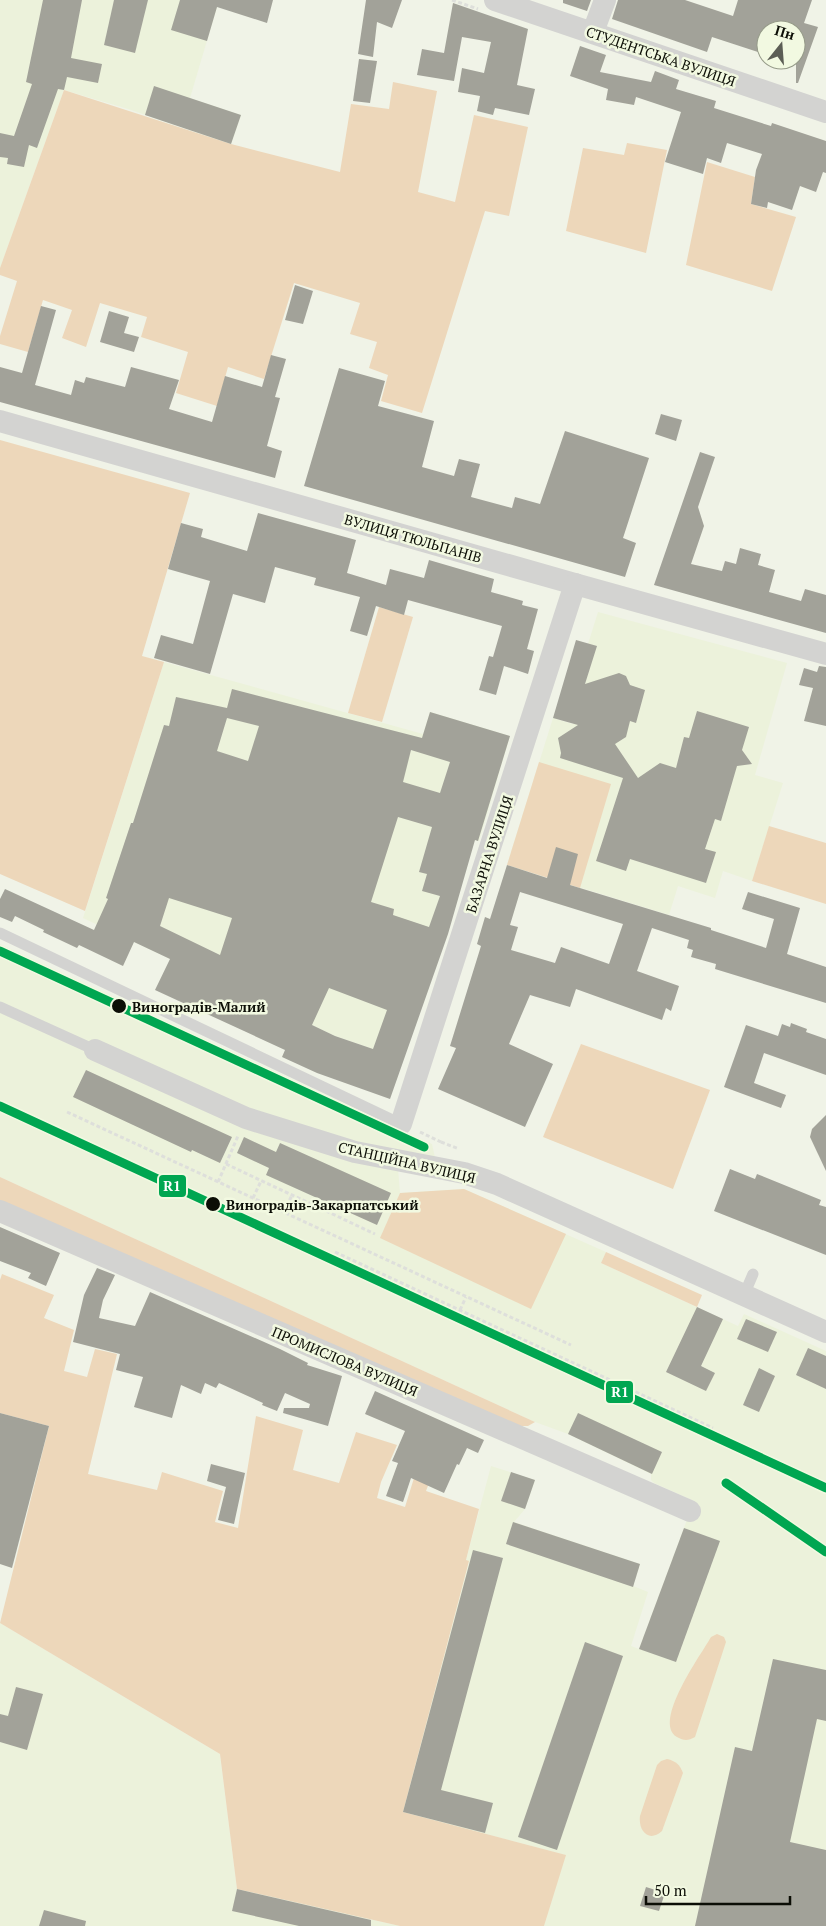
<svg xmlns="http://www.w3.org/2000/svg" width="826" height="1926" font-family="'PT Serif',serif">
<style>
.built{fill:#ecf2db}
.green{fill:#edd7ba}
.building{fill:#a2a299;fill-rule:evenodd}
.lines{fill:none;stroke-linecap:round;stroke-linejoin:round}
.path{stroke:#dedfdb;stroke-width:3;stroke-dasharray:4 2.5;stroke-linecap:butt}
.service{stroke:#d3d3d1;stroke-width:11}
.minor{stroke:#d3d3d1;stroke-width:22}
.rail-1-casing{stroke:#f2f9e1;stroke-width:12}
.rail-1{stroke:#00a651;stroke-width:9}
.stop-dot{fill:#0c0e06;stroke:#f2f9e1;stroke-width:2}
.labels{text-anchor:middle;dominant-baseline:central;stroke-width:5;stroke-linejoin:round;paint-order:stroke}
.street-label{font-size:14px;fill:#0c0e06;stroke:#f2f9e1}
.stop-label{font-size:14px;font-weight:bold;fill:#0c0e06;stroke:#f2f9e1;text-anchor:start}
.line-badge{stroke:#f2f9e1;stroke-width:2}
.badge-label{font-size:14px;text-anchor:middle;font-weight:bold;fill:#fff}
</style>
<rect width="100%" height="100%" fill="#f0f3e7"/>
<g class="built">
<path d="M0,0h219l-29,98 51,17 -10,29 -103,-35 -64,-19 -64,178z"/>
<path d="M598,612l189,51 -32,112 28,8 -31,98 -29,-10 -8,27 -37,-12 -9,29 -162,-50 46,-147 20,6 23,-77 -8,-3z"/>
<path d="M164,662l259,72 7,-22 80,24 -31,105 -5,-1 -25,89 -18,-6 -32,90 -26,36 -38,-13 -252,-118z"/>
<path d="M0,944l432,200 4,18 -39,-6 3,37 64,-4 142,63 -5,11 137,63 6,-12 82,37v575h-282l21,-71 -162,-43 66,-250 -3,-2 25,-94 44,14 -10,29 -11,13 126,42 -7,22 15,6 -17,54 8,3 55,-148 -40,-18 -3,-3v-6l-83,-40 -33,-12 -535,-245z"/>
<path d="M0,1623l220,131 17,135 163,37h-400z"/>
</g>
<g class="green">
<path d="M393,82l44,9 -19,101 37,10 19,-87 54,12 -19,89 -24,-5 -63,202 -41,-12 7,-26 -19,-7 8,-26 -27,-8 10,-31 -66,-20 -30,96 -36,-12 -11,39 -41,-13 12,-41 -47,-15 6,-20 -47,-14 -14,44 -24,-9 10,-28 -29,-10 -15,52 -28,-8v-8l17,-55 -17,-6v-7l64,-178 167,54 109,28 11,-68 38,5z"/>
<path d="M627,143l40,7 -21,103 -80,-22 17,-83 41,7z"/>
<path d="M707,162l48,15 -4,27 45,13 -24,74 -86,-26z"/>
<path d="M0,440l190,53 -48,163 22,6 -79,249 -85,-37z"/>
<path d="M379,607l34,10 -31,105 -34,-9z"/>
<path d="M539,762l72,22 -31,104 -73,-23z"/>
<path d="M769,826l57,17v61l-74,-23z"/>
<path d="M581,1044l129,46 -37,99 -130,-52z"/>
<path d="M0,1177l535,245 -7,4h-9l-519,-225z"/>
<path d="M464,1189l102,45 -35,75 -151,-71 20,-45z"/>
<path d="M606,1252l96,43 -5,12 -96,-44z"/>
<path d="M2,1274l52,21 -10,23 30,12 -10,41 23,6 8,-28 22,5 -29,120 69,16 5,-18 61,19 -8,31 23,6 18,-112 47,14 -10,40 46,13 17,-51 41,13 -16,37 -4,16 28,9 9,-29 15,5 -3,8 53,18 -13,51 3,1 -66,251 163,43 -22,71h-144l-163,-37 -17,-135 -220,-131 49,-197 -49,-13v-133z"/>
<path d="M717,1634l7,3 2,5 -31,95c-7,4 -11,4 -18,0 -25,-15 24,-82 34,-100z"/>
<path d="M667,1759c9,2 13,6 16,14l-21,58c-13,12 -24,0 -22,-15l17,-51 4,-4z"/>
</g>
<g class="building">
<path d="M43,0h39l-11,58 31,6 -4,19 -31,-6 -3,13 -6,-1 -21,59 -8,-3 -5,22 -17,-3 1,-6 -8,-1v-24l14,3 18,-52 -6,-2z"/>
<path d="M114,0h34l-13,53 -31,-8z"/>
<path d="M180,0h93l-6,23 -50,-16 -10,34 -36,-11z"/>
<path d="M366,0h36l-10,28 -15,-6 -4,35 -15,-3z"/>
<path d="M563,0h28l-4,11 -24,-8z"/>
<path d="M618,0h67l48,16 5,-16h74l-8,23 14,4 -20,56h-2v-53h-30v7l-5,16 -49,-16 -5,15 -95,-33z"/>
<path d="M453,3l75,26 -11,56 18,4 -6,26 -34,-7 -2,7 -16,-4 3,-15 -22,-4 4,-24 22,5 7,-31 -29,-5 -8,44 -37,-6 5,-26 22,4z"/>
<path d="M580,46l26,9 -6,17 51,10 4,-11 24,9 -3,9 40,12 -2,7 57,18 1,-3 54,18v32l-3,-1 -7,20 -16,-6 -8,24 -24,-8 -1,6 -16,-4 5,-34 6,-16 -35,-11 -6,20 -14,-5 -4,16 -38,-12 16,-50 -45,-15 -2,8 -28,-5 2,-11 -38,-13z"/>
<path d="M359,59l18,2 -7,42 -17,-2z"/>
<path d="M154,86l87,29 -10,29 -86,-29z"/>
<path d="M295,285l18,6 -10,33 -18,-4z"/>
<path d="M41,306l15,4 -21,75 36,10 4,-15 9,3 2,-6 39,10 6,-20 48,13 -10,29 43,13 13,-46 37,11 9,-32 15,4 -11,38 5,1 -13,48 15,5 -7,27 -275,-76v-35l22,6z"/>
<path d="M109,311l20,6 -5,16 15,4 -5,15 -34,-10z"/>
<path d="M339,368l46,13 -7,25 56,15 -12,46 32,9 5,-17 21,5 -9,33 41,11 3,-11 25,7 25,-73 84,27 -26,80 13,5 -11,34 -321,-91z"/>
<path d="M661,414l21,6 -6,21 -21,-7z"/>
<path d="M700,452l15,5 -17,50 6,19 -13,38 31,7 3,-10 11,3 4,-16 21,6 -3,11 17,5 -6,22 32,9 4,-12 21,6v38l-172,-48z"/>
<path d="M258,513l98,27 -9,33 39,12 4,-16 34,9 5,-18 65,19 -3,13 32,9 -1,4 16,4 -11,40 7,2 -6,23 -24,-8 -8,29 -17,-5 10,-34 4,1 9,-31 -94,-26 -4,15 -28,-9 -9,30 -17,-5 10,-34 -46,-12 2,-7 -41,-11 -10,36 -32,-9 -23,80 -56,-16 7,-23 32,9 17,-63 -42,-12 13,-46 22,6 -2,8 46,14z"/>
<path d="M576,640l21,6 -12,38 34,-11 7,3 4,9 15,5 -9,33 -6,-2 -4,16 -11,7 23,34 22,-15 16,5 8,-31 5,1 8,-27 52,16 -7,23 10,14 -15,2 -16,55 -6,-2 -10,30 11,3 -10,31 -76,-24 -4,12 -30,-10 27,-83 -63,-20 1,-5 -3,-15 20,-13 -25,-7z"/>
<path d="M819,666l7,1v59l-22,-5 9,-33 -14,-3 5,-17 13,4z"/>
<path d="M232,689l190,49 8,-26 80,24 -32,105 -3,-1 -27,94 -58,165 -73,-26 -35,-16 3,-7 -130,-60 15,-31 -36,-17 -11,24 -44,-21 -2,3 -34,-16 1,-2 -29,-14 -3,6 -12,-5v-18l5,-10 89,41 14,-31 -2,-1 25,-75h2l31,-98 5,1 7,-29 51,11zM227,718l32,8 -11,35 -31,-10zM411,750l39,12 -10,31 -37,-11zM398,817l34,10 -13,45 8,2 -5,17 18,5 -11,31 -36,-12 1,-6 -23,-7zM169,898l63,20 -12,37 -60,-29zM329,988l58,22 -14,39 -38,-13 -23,-11z"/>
<path d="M556,847l22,7 -8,31 141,43v2l55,18 8,-29 -32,-10 6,-17 52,16 -13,46 39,13v36l-111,-34 1,-5 -25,-7 2,-7 -6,-2 2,-8 -37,-12 -15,43 42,15 -8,25 -5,-3 -4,12 -86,-31 -6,18 -40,-12 -21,49 44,20 -28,63 -87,-38 18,-41 -6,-2 31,-100 -4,-2 8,-27 5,2 17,-54 40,13zM520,892l103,32 -14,40 -48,-17 -6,16 -44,-13 7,-23 -8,-2z"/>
<path d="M791,1023l16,6 -1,3 20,7v36l-62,-22 -10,30 32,12 -5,13 -57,-21 22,-62 32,11 4,-12 8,3z"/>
<path d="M86,1070l146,67 -12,26 -28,-13 -1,2 -118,-55z"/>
<path d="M826,1115v56l-16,-34 2,-8z"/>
<path d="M244,1137l32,15 4,-9 111,50 -14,32 -111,-50 3,-7 -32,-15z"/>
<path d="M730,1169l25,10 2,-5 64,26 -2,5 7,2v48l-112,-44z"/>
<path d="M0,1227l60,26 -14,33 -18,-8 3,-5 -31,-12z"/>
<path d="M97,1268l18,7 -12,25 -4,18 36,8 15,-34 130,57 28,14 -1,2 35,11 -14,50 -45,-13 1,-5h25l1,-4 -25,-11 -8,18 -15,-6 1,-2 -44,-20 -3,5 -11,-5 -4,11 -20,-9 -9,33 -38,-11 9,-30 -27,-7 4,-16 -47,-12 11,-47z"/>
<path d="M697,1307l26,12 -22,47 14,7 -9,18 -40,-19z"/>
<path d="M746,1319l31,13 -9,20 -31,-13z"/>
<path d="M808,1348l18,8v33l-30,-14z"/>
<path d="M759,1368l16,8 -16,36 -16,-7z"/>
<path d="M375,1391l109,49 -6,13 -11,-5 -8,17 -2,-1 -13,29 -33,-15 -8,24 -17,-6 12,-33 -6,-2 13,-30 -40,-17z"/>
<path d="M0,1413l49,13 -37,142 -12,-4z"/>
<path d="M578,1413l84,39 -10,22 -84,-40z"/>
<path d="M211,1464l34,9 -11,51 -16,-4 8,-33 -19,-6z"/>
<path d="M511,1472l24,8 -10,29 -24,-8z"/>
<path d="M513,1522l127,42 -7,23 -127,-43z"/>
<path d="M684,1528l36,13 -44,121 -37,-13z"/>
<path d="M473,1550l30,8 -62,232 52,13 -8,30 -82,-21z"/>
<path d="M585,1642l38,14 -66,194 -39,-13z"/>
<path d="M773,1659l53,11v51l-9,-2 -27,123 36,8v76h-131l40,-179 17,4z"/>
<path d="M16,1687l27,7 -16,56 -27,-8v-28l8,2z"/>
<path d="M646,1887l19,6 -6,18 -19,-5z"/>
<path d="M237,1889l134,31v6h-72l-67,-15z"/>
<path d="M44,1910l42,11 -1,5h-46z"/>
</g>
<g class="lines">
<g class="path">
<path d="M452,0l26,9"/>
<path d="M67,1112l504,233"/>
<path d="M420,1132l21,10"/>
<path d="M441,1142l18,7"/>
<path d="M226,1164l149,70"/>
<path d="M218,1182l20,-46"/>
<path d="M253,1198l8,-17"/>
<path d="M284,1212l8,-17"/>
<path d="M335,1252l378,176"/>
<path d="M460,1310l6,-13"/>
</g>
<g class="service">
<path d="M0,933l401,191"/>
<path d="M0,1007l95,43"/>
<path d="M744,1295l9,-21"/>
</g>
<g class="minor">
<path d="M495,0l331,112"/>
<path d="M593,32l12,-32"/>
<path d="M0,421l575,163 251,70"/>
<path d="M95,1050l151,68 109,34 109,21 33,11 329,148"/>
<path d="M401,1124l174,-540"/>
<path d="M0,1211l690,300"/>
</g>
<defs>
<g id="rail-1">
<path d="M0,951l424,196"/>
<path d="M0,1106l826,382"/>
<path d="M726,1483l100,69"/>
</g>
</defs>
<use href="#rail-1" class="rail-1-casing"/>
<use href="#rail-1" class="rail-1"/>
</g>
<g class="stop-dot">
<circle cx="119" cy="1006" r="8"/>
<circle cx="213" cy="1204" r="8"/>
</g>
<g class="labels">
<g class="street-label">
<text transform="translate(661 56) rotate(19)">СТУДЕНТСЬКА ВУЛИЦЯ</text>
<text transform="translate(413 538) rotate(16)">ВУЛИЦЯ ТЮЛЬПАНІВ</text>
<text transform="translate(489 854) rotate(-72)">БАЗАРНА ВУЛИЦЯ</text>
<text transform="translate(407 1162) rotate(13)">СТАНЦІЙНА ВУЛИЦЯ</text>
<text transform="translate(345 1361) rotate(23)">ПРОМИСЛОВА ВУЛИЦЯ</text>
</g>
<g class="stop-label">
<text x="132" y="1006">Виноградів-Малий</text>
<text x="226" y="1204">Виноградів-Закарпатський</text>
</g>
</g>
<g class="line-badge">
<rect x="158" y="1174" width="29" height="24" rx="5" fill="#00a651"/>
<rect x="605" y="1380" width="29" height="24" rx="5" fill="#00a651"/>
</g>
<g class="badge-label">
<text x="172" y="1191">R1</text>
<text x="620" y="1397">R1</text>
</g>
<g transform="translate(781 45) rotate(17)"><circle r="24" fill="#f2f9e1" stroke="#969b89"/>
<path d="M0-4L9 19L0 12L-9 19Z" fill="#5c5e55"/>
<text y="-8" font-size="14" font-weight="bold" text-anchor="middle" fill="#0c0e06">Пн</text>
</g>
<path d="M646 1896v8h144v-8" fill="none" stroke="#0c0e06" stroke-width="2.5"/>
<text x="654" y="1896" font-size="15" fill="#0c0e06" stroke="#f2f9e1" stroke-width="4" paint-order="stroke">50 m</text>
</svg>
